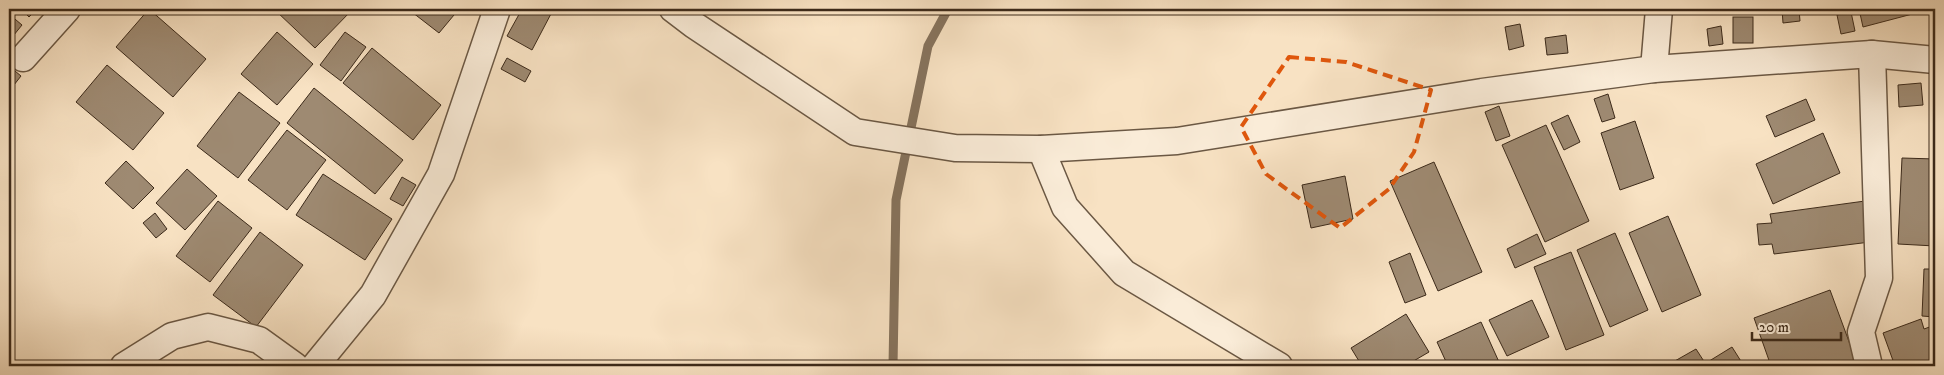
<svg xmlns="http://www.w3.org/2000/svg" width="1944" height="375" font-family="'IM FELL DW Pica',serif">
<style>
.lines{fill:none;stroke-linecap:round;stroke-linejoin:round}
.stream{stroke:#86735d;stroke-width:9}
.building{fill:#9e8a72;stroke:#3c2a1a}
.street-casing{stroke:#6b5844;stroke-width:29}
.street{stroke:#faecd8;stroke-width:26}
.marked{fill:none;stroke:#df570d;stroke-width:4;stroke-dasharray:10 6;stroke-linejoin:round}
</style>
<rect width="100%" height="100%" fill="#f8e2c3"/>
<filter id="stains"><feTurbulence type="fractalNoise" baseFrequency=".004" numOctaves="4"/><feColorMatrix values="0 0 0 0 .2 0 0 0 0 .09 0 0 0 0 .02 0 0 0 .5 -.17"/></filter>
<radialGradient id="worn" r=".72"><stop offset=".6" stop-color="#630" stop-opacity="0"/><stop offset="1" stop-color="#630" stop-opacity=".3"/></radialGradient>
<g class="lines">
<path class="stream" d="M893,366l3,-166 32,-154 20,-37"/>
</g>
<g class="building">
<path d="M21,9h16l-8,8z"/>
<path d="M149,9l57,50 -33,38 -57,-50z"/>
<path d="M263,9h10l-5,5z"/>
<path d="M279,9h69l3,2 -36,37 -39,-37z"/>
<path d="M408,9h51l-20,24z"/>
<path d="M522,9l31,1 -21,40 -25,-14z"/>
<path d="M1697,9h31l-30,5z"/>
<path d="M1753,9h25l-25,3z"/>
<path d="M1782,9h17l1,12 -17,2z"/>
<path d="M1859,9h61v3l-57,15z"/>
<path d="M1851,12l4,19 -14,3 -4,-19z"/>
<path d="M9,14l13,11 -13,16z"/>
<rect x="1733" y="17" width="20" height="26"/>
<path d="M1520,24l4,22 -15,4 -4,-23z"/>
<path d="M1721,26l2,18 -14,2 -2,-17z"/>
<path d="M277,32l36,32 -36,41 -36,-31z"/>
<path d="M345,32l21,15 -25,34 -21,-16z"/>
<path d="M1566,35l2,18 -21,2 -2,-17z"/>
<path d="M372,48l69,57 -28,35 -70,-57z"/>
<path d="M507,58l24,13 -6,11 -24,-13z"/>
<path d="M107,65l57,48 -31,37 -57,-48z"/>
<path d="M9,66l12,10 -11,14 -1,-1z"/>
<path d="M1921,83l2,22 -24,2 -1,-22z"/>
<path d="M314,88l89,72 -28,34 -88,-71z"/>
<path d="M239,92l41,31 -42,55 -41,-32z"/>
<path d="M1608,94l7,24 -13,4 -8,-23z"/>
<path d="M1806,99l9,21 -40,17 -9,-21z"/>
<path d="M1499,106l11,30 -14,5 -11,-29z"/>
<path d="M1568,115l12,27 -16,8 -13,-27z"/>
<path d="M1635,121l19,57 -34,12 -19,-57z"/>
<path d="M1546,125l43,96 -44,21 -43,-97z"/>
<path d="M287,130l39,30 -39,50 -39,-30z"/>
<path d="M1823,133l17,40 -67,31 -17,-40z"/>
<path d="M1902,158l33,1v87l-37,-2z"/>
<path d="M126,161l28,27 -21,21 -28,-26z"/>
<path d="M1434,162l48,110 -44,19 -48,-110z"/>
<path d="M187,169l30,27 -32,34 -29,-27z"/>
<path d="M323,174l69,45 -27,41 -69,-45z"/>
<path d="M1345,176l8,43 -42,9 -9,-43z"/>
<path d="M402,177l14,8 -13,21 -13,-7z"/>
<path d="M218,201l34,27 -42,54 -34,-26z"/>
<path d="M1865,201l5,41 -96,12 -2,-10 -13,1 -2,-21 15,-1 -2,-9z"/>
<path d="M155,213l12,16 -11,9 -13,-15z"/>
<path d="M1668,216l33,79 -39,17 -33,-79z"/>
<path d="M260,232l43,33 -47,62 -43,-32z"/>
<path d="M1615,233l33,77 -38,17 -33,-77z"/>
<path d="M1537,234l9,20 -31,14 -8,-19z"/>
<path d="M1571,252l33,83 -38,15 -32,-83z"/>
<path d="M1410,253l16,42 -21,8 -16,-41z"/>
<path d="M1924,269h11v48l-13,-1z"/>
<path d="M1830,290l28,76h-87l-17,-48z"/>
<path d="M1532,300l17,37 -42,19 -18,-36z"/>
<path d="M1406,314l23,38 -24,14h-43l-11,-18z"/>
<path d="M1921,319l3,10 11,-4v36l-14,5h-26l-12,-33z"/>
<path d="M1481,322l18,40 -10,4h-41l-11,-24z"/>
<path d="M1732,347l12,19h-37l-1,-3z"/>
<path d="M1696,349l11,17h-41z"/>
</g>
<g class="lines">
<defs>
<g id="street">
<path d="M673,9l21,16 161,107 100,16 86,1 136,-8 305,-49 172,-23 218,-15 63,6"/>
<path d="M23,58l44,-49"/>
<path d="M1654,69l5,-60"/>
<path d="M1041,149l24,58 59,66 155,93"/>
<path d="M124,366l48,-30 36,-9 51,13 36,26"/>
<path d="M315,366l58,-71 68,-121 56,-165"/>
<path d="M1869,366l-8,-34 18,-54 -7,-224"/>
</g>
</defs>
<use href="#street" class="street-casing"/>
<use href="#street" class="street"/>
</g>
<path class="marked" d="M1289,57l57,5 85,28 -17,62 -25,37 -49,39 -74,-54 -25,-47z"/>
<rect width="1944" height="375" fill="none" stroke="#f8e2c3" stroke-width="30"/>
<rect x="10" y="10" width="1924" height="355" fill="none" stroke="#3c2a1a" stroke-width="2.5"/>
<rect x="15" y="15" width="1914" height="345" fill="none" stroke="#3c2a1a"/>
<path d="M1752 332v8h89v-8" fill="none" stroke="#3c2a1a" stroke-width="2.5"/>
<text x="1759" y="332" font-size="15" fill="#3c2a1a" stroke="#faecd8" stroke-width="4" paint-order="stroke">20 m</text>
<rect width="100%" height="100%" filter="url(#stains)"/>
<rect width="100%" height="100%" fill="url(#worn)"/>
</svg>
